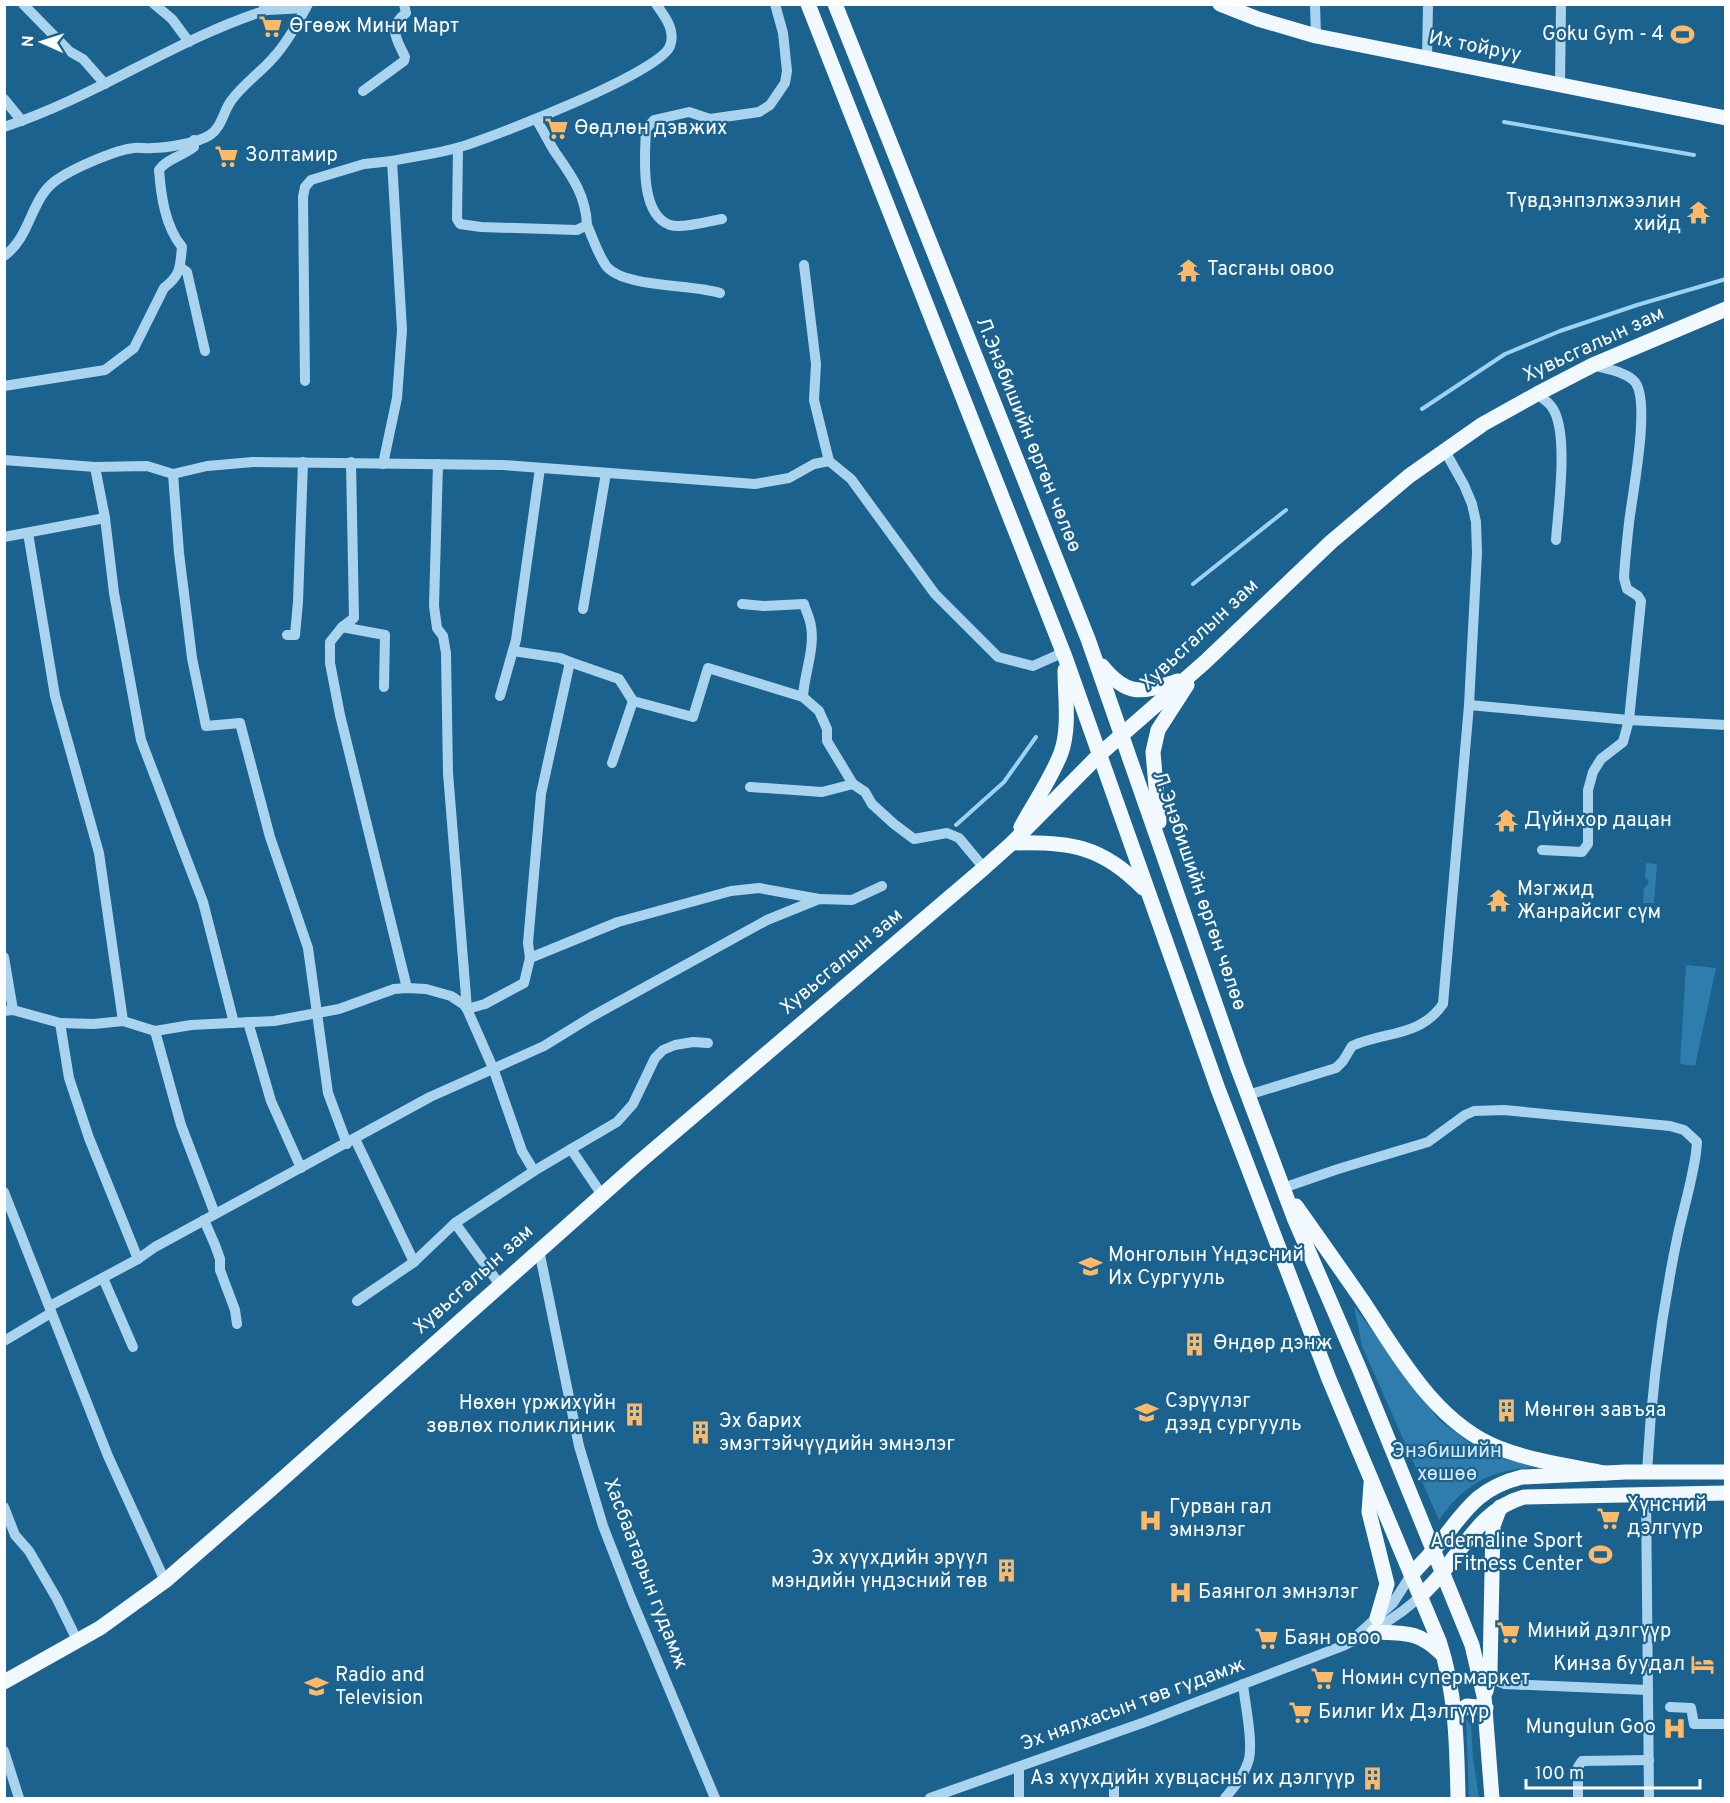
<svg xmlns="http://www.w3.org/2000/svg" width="1730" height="1803" font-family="Overpass,sans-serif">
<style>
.green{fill:#2f7dad}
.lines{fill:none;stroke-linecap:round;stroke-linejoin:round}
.stream{stroke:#9dd2f0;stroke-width:4}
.minor{stroke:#aad4ee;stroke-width:10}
.major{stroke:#f1f9ff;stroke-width:15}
.labels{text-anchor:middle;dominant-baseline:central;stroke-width:4.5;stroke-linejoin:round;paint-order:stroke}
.poi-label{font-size:20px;fill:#fff;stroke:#1b628f;text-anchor:start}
.street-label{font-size:20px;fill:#fff;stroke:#1b628f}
.park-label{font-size:20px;fill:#d0eafa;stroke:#1b628f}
</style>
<rect width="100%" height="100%" fill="#1b628f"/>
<g class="green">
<path d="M1646,863l11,1 -3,39h-11l1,-15 5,-5 -4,-6z"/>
<path d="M1686,965l30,3 -21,98 -15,-2z"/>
<path d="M1354,1306l84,113 32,24 37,17 35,7c-49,2 -75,14 -103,53l-77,-174z"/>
<path d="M1466,1719l5,6 2,33 6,40h-10z"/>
</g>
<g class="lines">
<g class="stream">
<path d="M1504,122l190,33"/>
<path d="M1422,409l83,-55 55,-23 77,-26 89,-26"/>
<path d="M1193,584l93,-74"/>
<path d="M956,825l48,-43 32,-45"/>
</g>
<g class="minor">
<path d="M23,4l46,47 14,8 22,25"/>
<path d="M154,4l18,15 17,23"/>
<path d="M1315,4l1,32"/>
<path d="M264,7l3,3 39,-2"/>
<path d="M1427,58l1,-54"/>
<path d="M1560,85l1,-81"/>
<path d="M363,91l41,-30 1,-4c-8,-17 -18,-30 1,-44l-2,-9"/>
<path d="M4,99l18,22"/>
<path d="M4,127c92,-30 171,-88 263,-117"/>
<path d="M458,148l-1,71 3,5 21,3 96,3 10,-5c-1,-30 -16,-50 -32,-73 -7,-11 -12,-22 -19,-33"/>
<path d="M722,219c-13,2 -40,10 -52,6 -31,-11 -25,-70 -24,-96l8,-9 35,-8 21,7 49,-7 11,-7 15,-22 2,-12 -4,-38 -8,-29"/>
<path d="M587,225c5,11 12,32 20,42 19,21 85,17 113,26"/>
<path d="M4,256c28,-20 26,-59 54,-77 16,-11 57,-29 76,-31 6,-1 12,1 18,0 14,0 46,-5 58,-13 12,-8 13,-23 21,-34 11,-16 29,-28 42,-43 14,-15 25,-35 35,-54"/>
<path d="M804,265l12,99 -2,36 15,61"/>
<path d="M180,267l7,5 18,79"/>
<path d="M305,381l-2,-184 2,-10 6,-7 53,-16 28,-3"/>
<path d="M4,386l101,-16 29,-22 30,-60c17,-13 16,-21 18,-41 -17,-21 -21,-51 -23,-77 7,-11 24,-14 35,-23v-7"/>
<path d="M1537,394c4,3 10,7 14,12 19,23 7,104 5,134"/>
<path d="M4,460l91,7 52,-1 26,8 34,-8 46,-4 250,3 252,19 34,-6 25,-14 15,-3 22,18 84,115 63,63 35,9 29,-13"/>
<path d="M351,462l3,156 -12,9 -12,15v21l10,52 67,273"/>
<path d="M383,464l14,-66 5,-68 -10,-169c22,-5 46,-7 68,-14 33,-10 200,-74 210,-101 6,-16 -5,-29 -14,-42"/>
<path d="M438,464l-4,142 3,22 6,8 3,17 2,120 19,236"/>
<path d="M95,467l10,51 9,75 27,147 62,162 31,121"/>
<path d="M173,474l6,79 13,105 14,68 34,-3 30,114 38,111 20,145 19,51"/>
<path d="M28,533l27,163 44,157 24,168"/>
<path d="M4,537l101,-19"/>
<path d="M742,604l22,2 40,-2c2,7 6,15 7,22 4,24 -7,48 -8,71l16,14 8,18v12l26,43 12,8 7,12 22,20 20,15 33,-6 12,5 25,30"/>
<path d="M583,609l23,-136"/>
<path d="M342,627l43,8 -1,52"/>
<path d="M287,635h8l3,-33 5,-140"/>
<path d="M513,651l47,7 10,4"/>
<path d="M500,696l16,-56 24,-172"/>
<path d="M1469,705l160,15 97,5"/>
<path d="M612,763l21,-62"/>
<path d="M750,787l72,5 31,-8"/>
<path d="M1542,850l40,2 6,-8v-54l5,-18 8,-13 22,-17 6,-22 12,-119 -3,-5 -11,-7 -3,-11c1,-19 3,-37 5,-55 3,-27 22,-121 6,-141 -8,-10 -29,-13 -42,-17"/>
<path d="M4,957l9,53"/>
<path d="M530,958l88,-36 113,-31 28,-3 60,11"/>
<path d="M4,1011l9,-1 47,13 9,55 20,60 49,121"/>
<path d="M248,1022l23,79 30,67"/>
<path d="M60,1023l34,1 29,-3 32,10 36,-6 83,-4 65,-12 55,-20 13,-1 19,1 25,7 12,8 4,5"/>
<path d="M155,1031l26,94 34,89"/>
<path d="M1248,1095l88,-27 7,-7 9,-15c34,-15 68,-9 91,-42l26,-299 8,-152 -1,-31 -4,-18 -8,-19 -19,-34"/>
<path d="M355,1139l59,123"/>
<path d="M571,1149l46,-27 16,-18 22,-46 8,-8 12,-5 18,-3 15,1"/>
<path d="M1283,1188l55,-19 90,-27 37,-27 9,-4 30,-1 166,16 14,4 13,12 -1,11c-4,29 -13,57 -19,86 -16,77 -26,154 -30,233"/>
<path d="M4,1192l104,264 57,125"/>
<path d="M602,1195l-31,-46 -37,22 -12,-20 -29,-83 -26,-59 18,-5 39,-21 6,-25 -2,-15 13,-149 29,-132 49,17 14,22 60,16 15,-49 95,29"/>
<path d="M204,1220l11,25 5,14v11l15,40 2,14"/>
<path d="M455,1223l45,62"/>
<path d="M539,1250l40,196 24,80 28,72 84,200"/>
<path d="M103,1278l30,69"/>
<path d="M357,1301l57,-39 41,-39 79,-52"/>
<path d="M50,1306l88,-47 17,-12 275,-150 114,-51 47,-29 176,-97 52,-21 33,1 30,-14"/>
<path d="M4,1341l47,-28"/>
<path d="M1646,1493l3,305"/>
<path d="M4,1507l11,28 14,16 28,48 21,43"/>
<path d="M1353,1639l40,-36 18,-28"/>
<path d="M1490,1671l7,10 7,3 144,6"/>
<path d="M1670,1707l21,1 3,16h32"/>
<path d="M4,1751l15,47"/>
<path d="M1019,1767v31"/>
<path d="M930,1798l215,-76 200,-77c28,-13 51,-27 75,-48"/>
<path d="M1114,1798v-22"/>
<path d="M1225,1798c10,-12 20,-24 24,-39 4,-19 -4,-55 -6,-75"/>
<path d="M1578,1798v-31l4,-6 67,-1"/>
</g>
<g class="major">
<path d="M808,4l257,653 153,432 111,290 110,262c17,50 18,106 19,157"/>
<path d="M835,4l253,635 149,427 58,154 64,148 113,277 12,51 8,102"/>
<path d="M1220,4l38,15 58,17 410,82"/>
<path d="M1102,666c26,32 40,26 76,15"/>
<path d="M1159,822l-6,-70 5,-22 29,-45"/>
<path d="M1021,827c13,-24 30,-48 40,-74 9,-25 4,-57 4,-83"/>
<path d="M1012,843c57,-2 90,3 131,45"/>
<path d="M1296,1206c22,31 44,62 66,94 36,54 73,123 137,148 33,13 71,18 106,25"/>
<path d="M1371,1484l-2,28 18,72 -10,34"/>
<path d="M1411,1575c7,-8 15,-16 22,-24 30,-35 40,-62 89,-74l104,-5h100"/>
<path d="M1420,1597c8,-9 18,-18 25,-28 23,-29 42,-62 79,-72l202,-4"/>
<path d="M1374,1632c31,1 45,-1 68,22"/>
<path d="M4,1682l96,-54 65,-47 105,-91 367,-326 347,-296 28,-25 88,-89 105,-92 126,-120 78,-66 74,-52 54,-30 56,-29 133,-56"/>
<path d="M1486,1691l4,-20 3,-145 7,-19"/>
<path d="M1454,1715l13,-9 19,2"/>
</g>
</g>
<defs>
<symbol id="supermarket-bare" viewBox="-9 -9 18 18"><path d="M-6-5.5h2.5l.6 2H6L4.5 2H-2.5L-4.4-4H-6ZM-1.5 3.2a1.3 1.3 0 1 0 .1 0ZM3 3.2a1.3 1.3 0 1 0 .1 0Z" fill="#ffb967" stroke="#1b628f" stroke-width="2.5" paint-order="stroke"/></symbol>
<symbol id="stadium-bare" viewBox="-9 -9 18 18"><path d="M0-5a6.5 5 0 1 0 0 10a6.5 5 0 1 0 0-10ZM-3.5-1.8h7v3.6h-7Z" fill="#ffb967" stroke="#1b628f" stroke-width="2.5" paint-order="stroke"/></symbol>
<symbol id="temple-bare" viewBox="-9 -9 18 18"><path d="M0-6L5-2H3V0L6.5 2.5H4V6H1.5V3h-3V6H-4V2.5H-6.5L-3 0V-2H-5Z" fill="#ffb967" stroke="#1b628f" stroke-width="2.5" paint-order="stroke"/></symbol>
<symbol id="school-bare" viewBox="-9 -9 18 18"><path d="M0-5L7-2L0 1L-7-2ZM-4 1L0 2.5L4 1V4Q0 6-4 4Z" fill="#ffb967" stroke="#1b628f" stroke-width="2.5" paint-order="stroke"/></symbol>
<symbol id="building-bare" viewBox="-9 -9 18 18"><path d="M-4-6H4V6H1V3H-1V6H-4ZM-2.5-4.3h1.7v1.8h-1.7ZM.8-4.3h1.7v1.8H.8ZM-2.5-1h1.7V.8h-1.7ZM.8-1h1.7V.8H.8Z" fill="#ffb967" stroke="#1b628f" stroke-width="2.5" paint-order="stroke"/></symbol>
<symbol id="university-bare" viewBox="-9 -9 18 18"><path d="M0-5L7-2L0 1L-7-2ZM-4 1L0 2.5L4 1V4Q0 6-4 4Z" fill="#ffb967" stroke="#1b628f" stroke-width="2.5" paint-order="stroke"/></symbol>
<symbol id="hospital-bare" viewBox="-9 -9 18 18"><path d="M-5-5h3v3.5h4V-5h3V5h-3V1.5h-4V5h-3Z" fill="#ffb967" stroke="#1b628f" stroke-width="2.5" paint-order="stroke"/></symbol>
<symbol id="hotel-bare" viewBox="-9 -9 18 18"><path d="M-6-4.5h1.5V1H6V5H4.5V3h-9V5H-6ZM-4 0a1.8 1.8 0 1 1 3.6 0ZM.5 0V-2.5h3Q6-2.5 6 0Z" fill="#ffb967" stroke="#1b628f" stroke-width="2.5" paint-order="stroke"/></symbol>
</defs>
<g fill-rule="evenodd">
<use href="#supermarket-bare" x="254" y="10" width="33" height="33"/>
<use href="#stadium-bare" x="1666" y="18" width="33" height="33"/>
<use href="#supermarket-bare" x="540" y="112" width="33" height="33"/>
<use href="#supermarket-bare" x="210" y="140" width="33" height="33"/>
<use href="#temple-bare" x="1682" y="196" width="33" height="33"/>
<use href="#temple-bare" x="1172" y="254" width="33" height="33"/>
<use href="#temple-bare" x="1490" y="804" width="33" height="33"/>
<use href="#temple-bare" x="1482" y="884" width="33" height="33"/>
<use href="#school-bare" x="1074" y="1250" width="33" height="33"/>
<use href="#building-bare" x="1178" y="1328" width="33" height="33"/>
<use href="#building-bare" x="1490" y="1394" width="33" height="33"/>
<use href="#university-bare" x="1130" y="1396" width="33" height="33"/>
<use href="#building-bare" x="618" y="1398" width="33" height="33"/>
<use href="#building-bare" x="684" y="1416" width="33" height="33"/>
<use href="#supermarket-bare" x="1592" y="1502" width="33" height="33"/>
<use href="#hospital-bare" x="1134" y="1504" width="33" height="33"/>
<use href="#stadium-bare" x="1584" y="1538" width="33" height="33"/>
<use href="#building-bare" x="990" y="1554" width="33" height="33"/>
<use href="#hospital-bare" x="1164" y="1576" width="33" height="33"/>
<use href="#supermarket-bare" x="1492" y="1616" width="33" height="33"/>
<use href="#supermarket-bare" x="1250" y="1622" width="33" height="33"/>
<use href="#hotel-bare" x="1686" y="1648" width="33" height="33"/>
<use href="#supermarket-bare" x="1306" y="1662" width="33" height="33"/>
<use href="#university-bare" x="300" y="1670" width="33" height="33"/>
<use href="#supermarket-bare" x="1284" y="1696" width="33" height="33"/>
<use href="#hospital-bare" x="1658" y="1712" width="33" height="33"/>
<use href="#building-bare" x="1356" y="1762" width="33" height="33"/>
</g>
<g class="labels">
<g class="poi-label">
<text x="289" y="27">Өгөөж Мини Март</text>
<text x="1664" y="35" text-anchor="end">Goku Gym - 4</text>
<text x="574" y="129">Өөдлөн дэвжих</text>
<text x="245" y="156">Золтамир</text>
<text x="1681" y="202" text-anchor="end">Түвдэнпэлжээлин<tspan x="1681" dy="23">хийд</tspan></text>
<text x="1207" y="270">Тасганы овоо</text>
<text x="1524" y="821">Дүйнхор дацан</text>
<text x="1517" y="890">Мэгжид<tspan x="1517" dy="23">Жанрайсиг сүм</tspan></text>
<text x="1108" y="1256">Монголын Үндэсний<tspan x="1108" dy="23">Их Сургууль</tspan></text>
<text x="1213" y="1344">Өндөр дэнж</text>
<text x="1165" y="1402">Сэрүүлэг<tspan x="1165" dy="23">дээд сургууль</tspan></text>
<text x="616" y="1404" text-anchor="end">Нөхөн үржихүйн<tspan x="616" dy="23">зөвлөх поликлиник</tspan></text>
<text x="1524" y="1411">Мөнгөн завъяа</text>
<text x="719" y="1422">Эх барих<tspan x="719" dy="23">эмэгтэйчүүдийн эмнэлэг</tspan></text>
<text x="1627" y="1506">Хүнсний<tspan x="1627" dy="23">дэлгүүр</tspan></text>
<text x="1169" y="1508">Гурван гал<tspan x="1169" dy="23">эмнэлэг</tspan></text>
<text x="1583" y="1542" text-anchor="end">Adernaline Sport<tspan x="1583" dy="23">Fitness Center</tspan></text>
<text x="988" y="1559" text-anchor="end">Эх хүүхдийн эрүүл<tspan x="988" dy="23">мэндийн үндэсний төв</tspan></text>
<text x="1198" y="1593">Баянгол эмнэлэг</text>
<text x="1527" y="1632">Миний дэлгүүр</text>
<text x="1284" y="1639">Баян овоо</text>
<text x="1685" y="1665" text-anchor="end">Кинза буудал</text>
<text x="335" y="1676">Radio and<tspan x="335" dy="23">Television</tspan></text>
<text x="1341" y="1679">Номин супермаркет</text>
<text x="1318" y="1713">Билиг Их Дэлгүүр</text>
<text x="1656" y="1728" text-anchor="end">Mungulun Goo</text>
<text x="1355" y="1779" text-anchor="end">Аз хүүхдийн хувцасны их дэлгүүр</text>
</g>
<g class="street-label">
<text transform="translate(1475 47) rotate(11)">Их тойруу</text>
<text transform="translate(1594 345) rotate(-25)">Хувьсгалын зам</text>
<text transform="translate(1028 435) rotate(68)">Л.Энэбишийн өргөн чөлөө</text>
<text transform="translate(1200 635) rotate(-43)">Хувьсгалын зам</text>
<text transform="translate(1199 891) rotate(71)">Л.Энэбишийн өргөн чөлөө</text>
<text transform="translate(842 962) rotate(-40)">Хувьсгалын зам</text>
<text transform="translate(474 1280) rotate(-42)">Хувьсгалын зам</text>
<text transform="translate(645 1574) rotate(69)">Хасбаатарын гудамж</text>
<text transform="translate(1133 1705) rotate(-20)">Эх нялхасын төв гудамж</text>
</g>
<g class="park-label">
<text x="1447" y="1452">Энэбишийн<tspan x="1447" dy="23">хөшөө</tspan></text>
</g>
</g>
<rect width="1730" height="1803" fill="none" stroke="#ffffff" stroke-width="12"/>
<g transform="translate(42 42) rotate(273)" stroke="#1b628f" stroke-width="4.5" paint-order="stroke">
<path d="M0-4.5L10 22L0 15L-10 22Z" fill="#ffffff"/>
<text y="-9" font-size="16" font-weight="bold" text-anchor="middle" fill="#ffffff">N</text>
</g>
<path d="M1526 1779v9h174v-9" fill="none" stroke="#ffffff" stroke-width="3"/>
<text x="1535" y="1779" font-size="18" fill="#ffffff" stroke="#1b628f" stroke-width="4.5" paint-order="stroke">100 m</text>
</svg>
